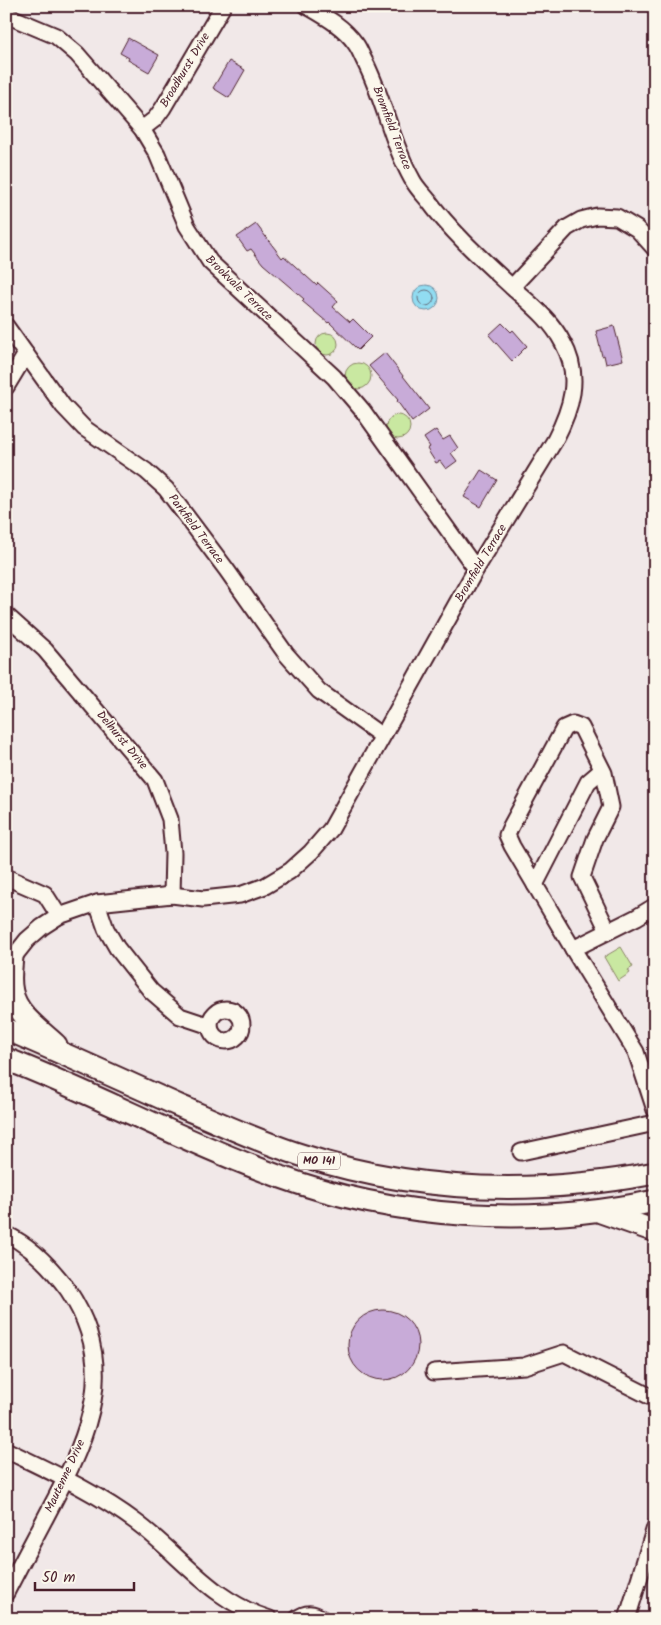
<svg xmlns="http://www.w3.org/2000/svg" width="661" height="1625" font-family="Kalam,sans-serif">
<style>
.green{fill:#c9e8a1;stroke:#8a8466}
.water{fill:#91dcf1;stroke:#7590a2}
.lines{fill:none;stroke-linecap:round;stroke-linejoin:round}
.shore{stroke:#666b7a;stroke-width:1}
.building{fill:#c8abd8;stroke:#4a1f2b}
.minor-casing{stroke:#4a1f2b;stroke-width:19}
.highway-casing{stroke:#4a1f2b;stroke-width:25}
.minor{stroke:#fbf7ec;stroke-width:15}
.highway{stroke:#fbf7ec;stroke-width:21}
.labels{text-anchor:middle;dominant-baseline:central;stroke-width:4;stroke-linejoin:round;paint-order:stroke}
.shield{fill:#fbf7ec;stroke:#7f6065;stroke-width:1}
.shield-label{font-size:11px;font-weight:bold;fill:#4a1f2b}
.street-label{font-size:12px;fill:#4a1f2b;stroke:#fbf7ec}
</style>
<rect width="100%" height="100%" fill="#f1e8e8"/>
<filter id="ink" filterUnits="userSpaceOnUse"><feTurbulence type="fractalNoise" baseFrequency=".02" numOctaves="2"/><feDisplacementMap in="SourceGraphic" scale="10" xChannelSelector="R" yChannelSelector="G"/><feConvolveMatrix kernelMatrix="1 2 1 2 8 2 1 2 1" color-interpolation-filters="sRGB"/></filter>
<g filter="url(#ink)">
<g class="green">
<circle cx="327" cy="344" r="11"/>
<circle cx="358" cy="376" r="13"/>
<circle cx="398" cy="427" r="12"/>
<path d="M621,947l12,20 -5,3 2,3 -12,8 -14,-24z"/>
</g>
<circle class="water" cx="426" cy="298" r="13"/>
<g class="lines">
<circle class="shore" cx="426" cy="298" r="8"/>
</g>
<g class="building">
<path d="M128,38l31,17 -10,17 -21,-12 1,-2 -9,-5z"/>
<path d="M229,61l16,9 -16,28 -16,-10z"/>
<path d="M256,224l26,34 2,-2 32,29 2,-2 20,18 -5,6 17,15 3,-3 18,18 -13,13 -29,-28 -1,1 -26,-22 2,-2 -41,-35 -12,-15 -4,2 -10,-14z"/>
<path d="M502,323l9,9 2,-2 14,16 -15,15 -23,-26z"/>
<path d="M614,326l9,34 -17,4 -2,-9 -2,1 -6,-25z"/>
<path d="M385,353l44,56 -17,13 -15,-21 1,-1 -29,-34z"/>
<path d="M436,430l7,10 7,-4 8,12 -7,5 6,8 -11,8 -6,-8 -4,2 -9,-14 3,-2 -6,-9z"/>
<path d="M481,470l16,10 -16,27 -17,-10z"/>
<circle cx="383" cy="1345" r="35"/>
</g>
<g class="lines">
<defs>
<g id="minor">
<path d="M6,15l50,21 21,18 65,75 15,25 30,72 23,36 124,115 29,34 113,158"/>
<path d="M142,129l13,-10 8,-11 60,-102"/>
<path d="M512,287l55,-59 14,-8 16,-4 20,1 20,12 18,20"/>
<path d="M6,326l57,80 21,22 62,43 20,18 60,80 60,85 33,37 63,45"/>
<path d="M6,387l20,-33"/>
<path d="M6,615l39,35 110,130 15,39 3,34 -1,42"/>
<path d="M6,877l39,17 14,22"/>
<path d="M535,885l53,-103 14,-12"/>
<path d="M97,903l9,26 11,19 34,43 29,25 30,10"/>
<path d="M655,906l-18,11 -64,32 63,103 19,58"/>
<path d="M573,949l-61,-103 -5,-11 4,-9 53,-98 9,-4 8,3 23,46 7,34 -16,32 -13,38 26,54"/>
<path d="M8,964l19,-24 15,-13 17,-11 38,-13 75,-8 31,4 37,-4 25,-9 25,-15 21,-19 20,-23 145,-260 79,-129c16,-31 27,-63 8,-97 -11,-22 -30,-37 -48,-53 -30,-28 -62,-56 -87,-90 -5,-6 -12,-13 -16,-21 -21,-37 -28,-81 -48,-119 -3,-6 -5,-12 -9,-17 -12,-17 -31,-27 -48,-37"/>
<circle cx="226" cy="1025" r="16"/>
<path d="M521,1152l134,-29"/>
<path d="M6,1234c25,12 46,34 62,56 51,76 22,142 -16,215 -15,29 -31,58 -46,88"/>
<path d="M434,1372l90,-6 40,-13 91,46"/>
<path d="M6,1450c45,22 90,42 130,72 46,34 75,79 134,97"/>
<path d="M297,1619c8,-7 17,-7 25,0"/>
<path d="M627,1619l28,-92"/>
</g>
<g id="highway">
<path d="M12,957c-1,11 -3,24 0,35 4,22 28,38 44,53"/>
<path d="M6,1029c59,25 118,52 176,78 39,17 78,35 119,48 116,38 234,41 354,18"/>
<path d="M6,1059c92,36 179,83 272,117 118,43 254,51 377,25"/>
<path d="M601,1212l54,19"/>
</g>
</defs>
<use href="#minor" class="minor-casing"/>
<use href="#highway" class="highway-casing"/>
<use href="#minor" class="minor"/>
<use href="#highway" class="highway"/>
</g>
</g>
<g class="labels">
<rect class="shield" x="298" y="1152.5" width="42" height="17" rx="4"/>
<g class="shield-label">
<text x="319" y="1161">MO 141</text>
</g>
<g class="street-label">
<text transform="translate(185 70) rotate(-59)">Broadhurst Drive</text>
<text transform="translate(392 128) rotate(69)">Bromfield Terrace</text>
<text transform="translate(239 288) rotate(44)">Brookvale Terrace</text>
<text transform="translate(196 529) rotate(53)">Parkfield Terrace</text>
<text transform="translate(481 563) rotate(-59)">Bromfield Terrace</text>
<text transform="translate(122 740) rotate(50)">Delhurst Drive</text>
<text transform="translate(65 1476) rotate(-65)">Mautenne Drive</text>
</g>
</g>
<rect width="661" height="1625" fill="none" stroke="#fbf7ec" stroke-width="25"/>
<rect x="12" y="12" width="636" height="1600" fill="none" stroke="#4a1f2b" stroke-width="2" filter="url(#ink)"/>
<path d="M35 1582v8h99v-8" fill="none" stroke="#4a1f2b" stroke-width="2.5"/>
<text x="42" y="1582" font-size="15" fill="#4a1f2b" stroke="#fbf7ec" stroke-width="4" paint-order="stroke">50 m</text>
</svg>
